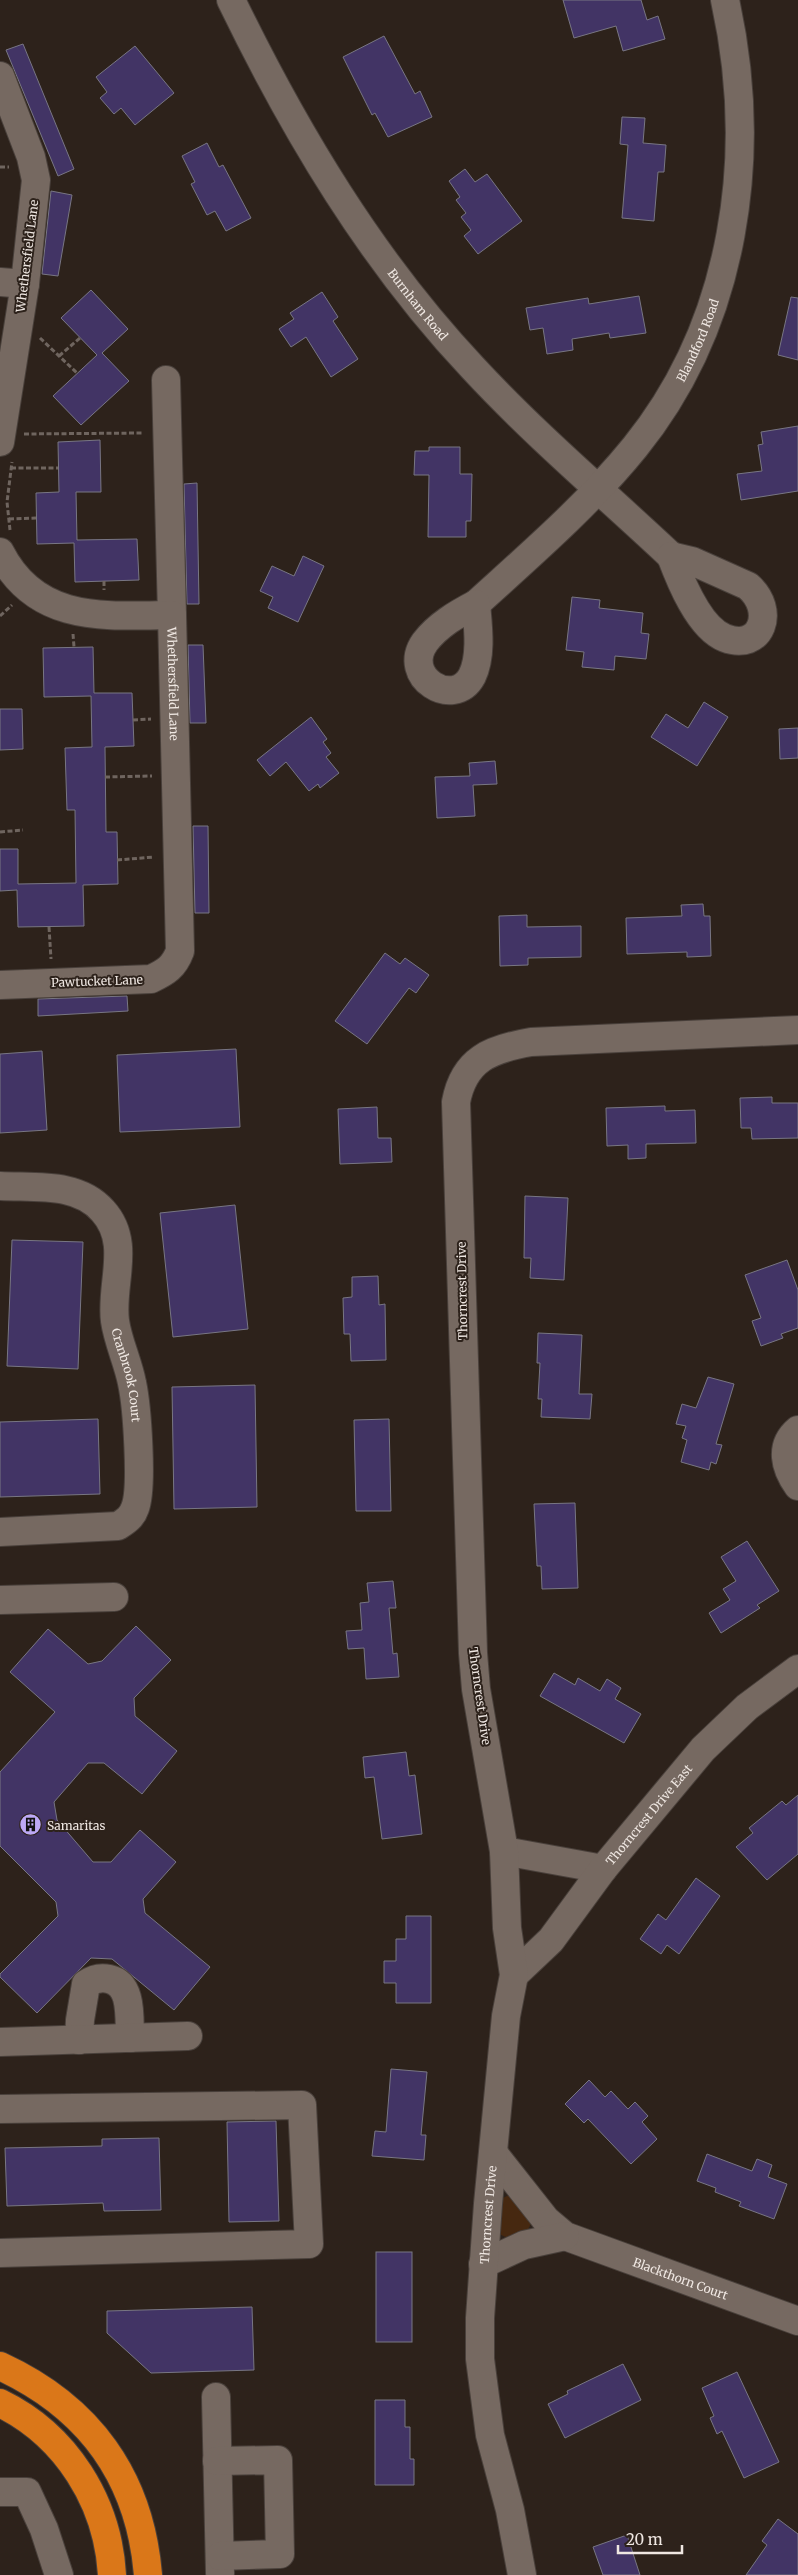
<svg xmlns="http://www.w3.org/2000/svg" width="798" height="2575" font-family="Merriweather,serif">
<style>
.green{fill:#462810}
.building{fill:#423465;stroke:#787683}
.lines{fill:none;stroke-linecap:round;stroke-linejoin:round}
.minor-casing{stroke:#49403b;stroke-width:30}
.highway-casing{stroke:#49403b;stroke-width:30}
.path{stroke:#6f655f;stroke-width:3;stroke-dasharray:5 2.5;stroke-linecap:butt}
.minor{stroke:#766961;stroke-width:28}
.highway{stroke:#da7719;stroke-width:28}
.labels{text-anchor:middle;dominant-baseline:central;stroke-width:4;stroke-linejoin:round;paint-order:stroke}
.street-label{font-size:12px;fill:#efe7e2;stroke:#2d221b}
.poi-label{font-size:12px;fill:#efe7e2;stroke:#2d221b;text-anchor:start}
</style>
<rect width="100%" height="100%" fill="#2d221b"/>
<path class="green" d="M509,2195l23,27 -5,9 -19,7 -9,-4 2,-35z"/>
<g class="building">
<path d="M563,0h78l6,20 11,-4 7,23 -42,12 -7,-25 -42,12z"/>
<path d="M384,36l31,58 5,-3 12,26 -44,20 -13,-24 -3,2 -29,-58z"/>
<path d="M23,44l51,125 -16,7 -52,-126z"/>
<path d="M135,46l39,47 -39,32 -14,-17 -7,6 -14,-16 7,-6 -11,-15z"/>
<path d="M622,117l23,1 -2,25 23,2 -2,27h-6l-4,49 -32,-3 6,-73 -8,-1z"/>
<path d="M207,143l12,24 4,-2 28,53 -25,13 -11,-20 -8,4 -16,-31 4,-2 -13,-26z"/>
<path d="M465,169l10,13 12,-8 35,47 -44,33 -14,-18 7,-6 -10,-13 5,-4 -10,-13 4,-3 -11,-16z"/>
<path d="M51,191l21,4 -14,81 -16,-2z"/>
<path d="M91,290l37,39 -26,24 27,28 -48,44 -28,-29 44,-41 -36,-37z"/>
<path d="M322,292l16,25 -5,4 25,38 -27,18 -25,-40 -15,10 -12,-18 15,-10 -4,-6z"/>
<path d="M639,296l7,37 -36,5 -1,-5 -37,6 1,11 -26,4 -4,-26 -13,2 -4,-22 62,-10 1,6z"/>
<path d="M791,297l7,1v62l-20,-5z"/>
<path d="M798,426v65l-57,9 -4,-26 25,-3 -4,-26 5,-1 -2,-12z"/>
<path d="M100,440l1,52h-25l1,48 60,-1 2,41 -64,2 -1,-39 -37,1 -1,-51 23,-1 -1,-50z"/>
<path d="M429,447h31v27h12l-1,47h-5v16h-38l1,-62h-15l1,-24h14z"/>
<path d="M197,483l2,121h-12l-3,-120z"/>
<path d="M303,556l21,10 -26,56 -30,-14 5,-11 -13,-6 12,-25 22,10z"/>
<path d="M572,597l28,3 -1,8 44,5 -2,20 8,1 -3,25 -31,-3 -1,14 -32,-3 2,-15 -18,-2z"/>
<path d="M188,645h15l3,78h-16z"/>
<path d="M93,647l1,46h38l2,53 -29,1 1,85h11l1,52 -35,1 1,41 -66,1 -1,-37 -17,1v-42h18v35l58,-1 -1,-73h-8l-2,-62 27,-1 -1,-51 -47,1 -1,-49z"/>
<path d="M704,702l24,15 -31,49 -46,-29 15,-23 22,14z"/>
<path d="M0,709h22l1,40 -23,1z"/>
<path d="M311,717l16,22 -4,3 8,11 -5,4 13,16 -19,15 -2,-4 -9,7 -23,-29 -16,14 -13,-16z"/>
<path d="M798,728v30l-18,1 -1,-30z"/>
<path d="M495,761l2,23 -24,1 2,31 -38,2 -2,-41 35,-1 -1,-13z"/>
<path d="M193,826h15l1,87h-14z"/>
<path d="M703,904l1,12h6l1,40 -24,1v-5l-60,2 -1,-36 56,-2 -1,-11z"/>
<path d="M527,915v12l54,-1v31l-53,1v7l-28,1 -1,-50z"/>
<path d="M385,953l15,11 5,-6 24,17 -13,18 -7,-5 -42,56 -32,-23z"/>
<path d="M127,996l1,15 -90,5v-17z"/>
<path d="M236,1049l4,78 -120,5 -3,-77z"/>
<path d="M42,1051l5,79 -47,3v-79z"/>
<path d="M772,1097v6h26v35l-46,1 -1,-11h-10l-1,-30z"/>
<path d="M665,1106v5l30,-1 1,33 -50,1v14l-18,1v-14l-21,1 -1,-38z"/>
<path d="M377,1107l1,31h13l1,24 -52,2 -2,-55z"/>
<path d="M525,1196l43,2 -4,82 -34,-2 1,-20h-7z"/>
<path d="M235,1205l13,124 -75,8 -13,-124z"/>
<path d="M12,1240l71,2 -5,127 -71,-3z"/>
<path d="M787,1260l11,30v38l-17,6 2,4 -22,8 -9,-25 9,-3 -16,-43z"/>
<path d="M378,1276l1,29 6,-1 1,56 -35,1 -1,-27h-6l-1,-36 9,-1v-20z"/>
<path d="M538,1333l44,2 -3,59h13l-2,25 -49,-2 1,-18h-4l2,-36h-3z"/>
<path d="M708,1377l26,7 -18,60 6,1 -6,19 -5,-2 -2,8 -28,-8 6,-22 -5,-2 4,-12 -10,-2 6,-20 14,4z"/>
<path d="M255,1385l2,122 -83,2 -2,-122z"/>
<path d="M98,1419l2,75 -100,3v-75z"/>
<path d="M389,1419l2,92h-35l-2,-91z"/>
<path d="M575,1503l3,85 -36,1 -1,-23h-4l-3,-62z"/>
<path d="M747,1541l32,50 -22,14 3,3 -39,25 -12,-20 21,-13 -7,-11 13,-8 -15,-24z"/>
<path d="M393,1581l3,27h-7l4,46 4,-1 2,24 -33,2 -2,-31 -16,1 -2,-18 16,-1 -2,-27 9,-1 -2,-19z"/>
<path d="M136,1626l35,34 -37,38 1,18 42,35 -35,43 -38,-31h-16l-34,39 3,18 36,42h18l29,-32 36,32 -33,37 2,14 65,54 -36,43 -62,-51 -21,-1 -54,55 -37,-36v-3l58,-58 -2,-14 -56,-56v-74l55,-60 -45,-40 38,-43 40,35 14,-3z"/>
<path d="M554,1673l21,12 3,-7 22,13 7,-12 14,9 -6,11 26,15 -17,29 -84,-47z"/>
<path d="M406,1752l3,24 6,-1 7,59 -40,5 -8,-62 -9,1 -2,-21z"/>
<path d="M798,1795v59l-31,26 -31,-33 17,-14 -4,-5 33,-27 4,4z"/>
<path d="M696,1878l24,18 -41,58 -12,-9 -6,9 -21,-15 18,-25 8,6z"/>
<path d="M406,1916h25v87h-35v-20h-12v-22h12v-22h10z"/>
<path d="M391,2069l36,3 -6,63h5l-2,25 -52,-4 3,-25 11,1z"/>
<path d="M589,2080l16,17 6,-6 17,18 7,-7 13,14 -6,6 15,17 -26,25 -43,-45 -4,4 -19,-19z"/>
<path d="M276,2121l3,100 -50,1 -2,-100z"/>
<path d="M159,2138l2,72 -57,1 -1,-8 -96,3 -2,-58 97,-2v-7z"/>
<path d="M707,2154l45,17 5,-12 15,6 -4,12 19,7 -13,35 -35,-13 2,-4 -26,-10 1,-4 -19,-7z"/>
<rect x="376" y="2252" width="36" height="90"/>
<path d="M252,2307l2,63 -103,3 -44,-40v-22z"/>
<path d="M623,2364l18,36 -76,38 -17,-34 20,-10 -1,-3z"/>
<path d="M737,2372l42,90 -35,16 -22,-47 -5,3 -7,-16 4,-2 -12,-28z"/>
<path d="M375,2400h30v27h5v32h4v26h-39z"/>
<path d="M778,2519l20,15v41h-52l21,-30 -5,-4z"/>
<path d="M627,2535l13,40h-37l-10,-28z"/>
</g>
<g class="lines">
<defs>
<g id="minor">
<path id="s1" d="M231,0c64,132 141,261 242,368 62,67 132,126 198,188"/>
<path d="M0,76l31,81 5,23 -11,104 -25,158"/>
<path d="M0,282l25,2"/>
<path d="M166,380l6,235"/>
<path id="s2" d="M0,552c36,71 104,64 172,63l8,336c-6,16 -14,21 -29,28l-151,6"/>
<path d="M671,556l21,5 56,25c28,24 14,66 -23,52 -26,-10 -45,-58 -54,-82z"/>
<path id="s3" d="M476,604c55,-50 112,-99 159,-157 101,-125 124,-293 90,-447"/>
<path d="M476,604c2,22 6,52 -4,72 -18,34 -72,1 -47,-34 13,-17 32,-28 51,-38z"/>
<path id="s4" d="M0,1186c35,2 78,-4 103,25 29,32 7,73 12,110 3,21 13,41 17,62 5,23 11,105 3,125 -3,9 -9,13 -17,18l-118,6"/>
<path d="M798,1430c-19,16 -13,38 0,56"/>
<path d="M0,1600l114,-3"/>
<path d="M504,1851l99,18"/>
<path id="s5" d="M514,1975l37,-35 52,-71 100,-120 44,-42 51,-38"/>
<path d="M79,2040l1,-20 6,-36c7,-5 14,-7 23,-5 24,5 20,39 21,59"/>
<path d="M0,2042l188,-6"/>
<path d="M0,2109l302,-4 7,139 -309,9"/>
<path id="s6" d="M494,2154l52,66 19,16 233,85"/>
<path d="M483,2264l41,-19 41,-9"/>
<path d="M216,2397l4,176"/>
<path d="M217,2461l61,-1 2,94 -60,2"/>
<path d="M0,2492h27l17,37 15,46"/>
<path id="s7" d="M522,2575l-12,-65 -20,-75 -10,-76v-41l8,-114 18,-188 8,-41 -7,-47 -3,-77 -28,-162 -3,-36 -17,-551c8,-43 35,-53 75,-60l267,-12"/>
</g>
<g id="highway">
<path d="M0,2366c89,41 140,111 148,209"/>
<path d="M0,2403c66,32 108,99 112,172"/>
</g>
</defs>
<use href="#minor" class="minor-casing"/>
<use href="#highway" class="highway-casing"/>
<g class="path">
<path d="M0,167h9"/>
<path d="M40,338l37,35"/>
<path d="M59,356l21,-18"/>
<path d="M24,434l119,-1"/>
<path d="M11,468h47"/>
<path d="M9,519l27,-1"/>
<path d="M10,530l-3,-28 5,-40"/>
<path d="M104,581v9"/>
<path d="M0,616l12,-11"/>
<path d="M73,634l1,13"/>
<path d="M133,720l18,-1"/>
<path d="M105,777l47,-1"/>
<path d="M0,832l23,-2"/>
<path d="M117,860l37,-3"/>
<path d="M49,927l2,32"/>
</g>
<use href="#minor" class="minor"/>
<use href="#highway" class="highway"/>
</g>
<defs>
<symbol id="building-disc" viewBox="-11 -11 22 22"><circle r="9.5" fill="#bda9f5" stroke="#2d221b"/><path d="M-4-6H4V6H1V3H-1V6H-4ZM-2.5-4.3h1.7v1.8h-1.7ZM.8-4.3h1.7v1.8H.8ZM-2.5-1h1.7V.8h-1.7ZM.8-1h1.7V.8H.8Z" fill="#111"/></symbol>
</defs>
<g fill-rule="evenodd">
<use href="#building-disc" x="18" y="1812" width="25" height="25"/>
</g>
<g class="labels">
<g class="street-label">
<text transform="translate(27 256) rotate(-83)">Whethersfield Lane</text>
<text stroke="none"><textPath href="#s1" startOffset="358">Burnham Road</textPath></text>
<text stroke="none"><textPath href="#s3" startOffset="348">Blandford Road</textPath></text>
<text stroke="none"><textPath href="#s2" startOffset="265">Whethersfield Lane</textPath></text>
<text transform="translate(97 981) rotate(-2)">Pawtucket Lane</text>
<text transform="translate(462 1291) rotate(-91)">Thorncrest Drive</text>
<text stroke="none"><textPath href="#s4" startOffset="279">Cranbrook Court</textPath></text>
<text transform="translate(480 1696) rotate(82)">Thorncrest Drive</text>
<text stroke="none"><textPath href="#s5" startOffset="210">Thorncrest Drive East</textPath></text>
<text stroke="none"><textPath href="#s7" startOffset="365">Thorncrest Drive</textPath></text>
<text stroke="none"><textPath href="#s6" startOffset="232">Blackthorn Court</textPath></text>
</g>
<g class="poi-label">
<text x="47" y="1825">Samaritas</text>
</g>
</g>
<path d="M618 2545v8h64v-8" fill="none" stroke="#efe7e2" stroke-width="2.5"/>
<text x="626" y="2545" font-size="15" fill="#efe7e2" stroke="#2d221b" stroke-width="4" paint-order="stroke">20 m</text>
</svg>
